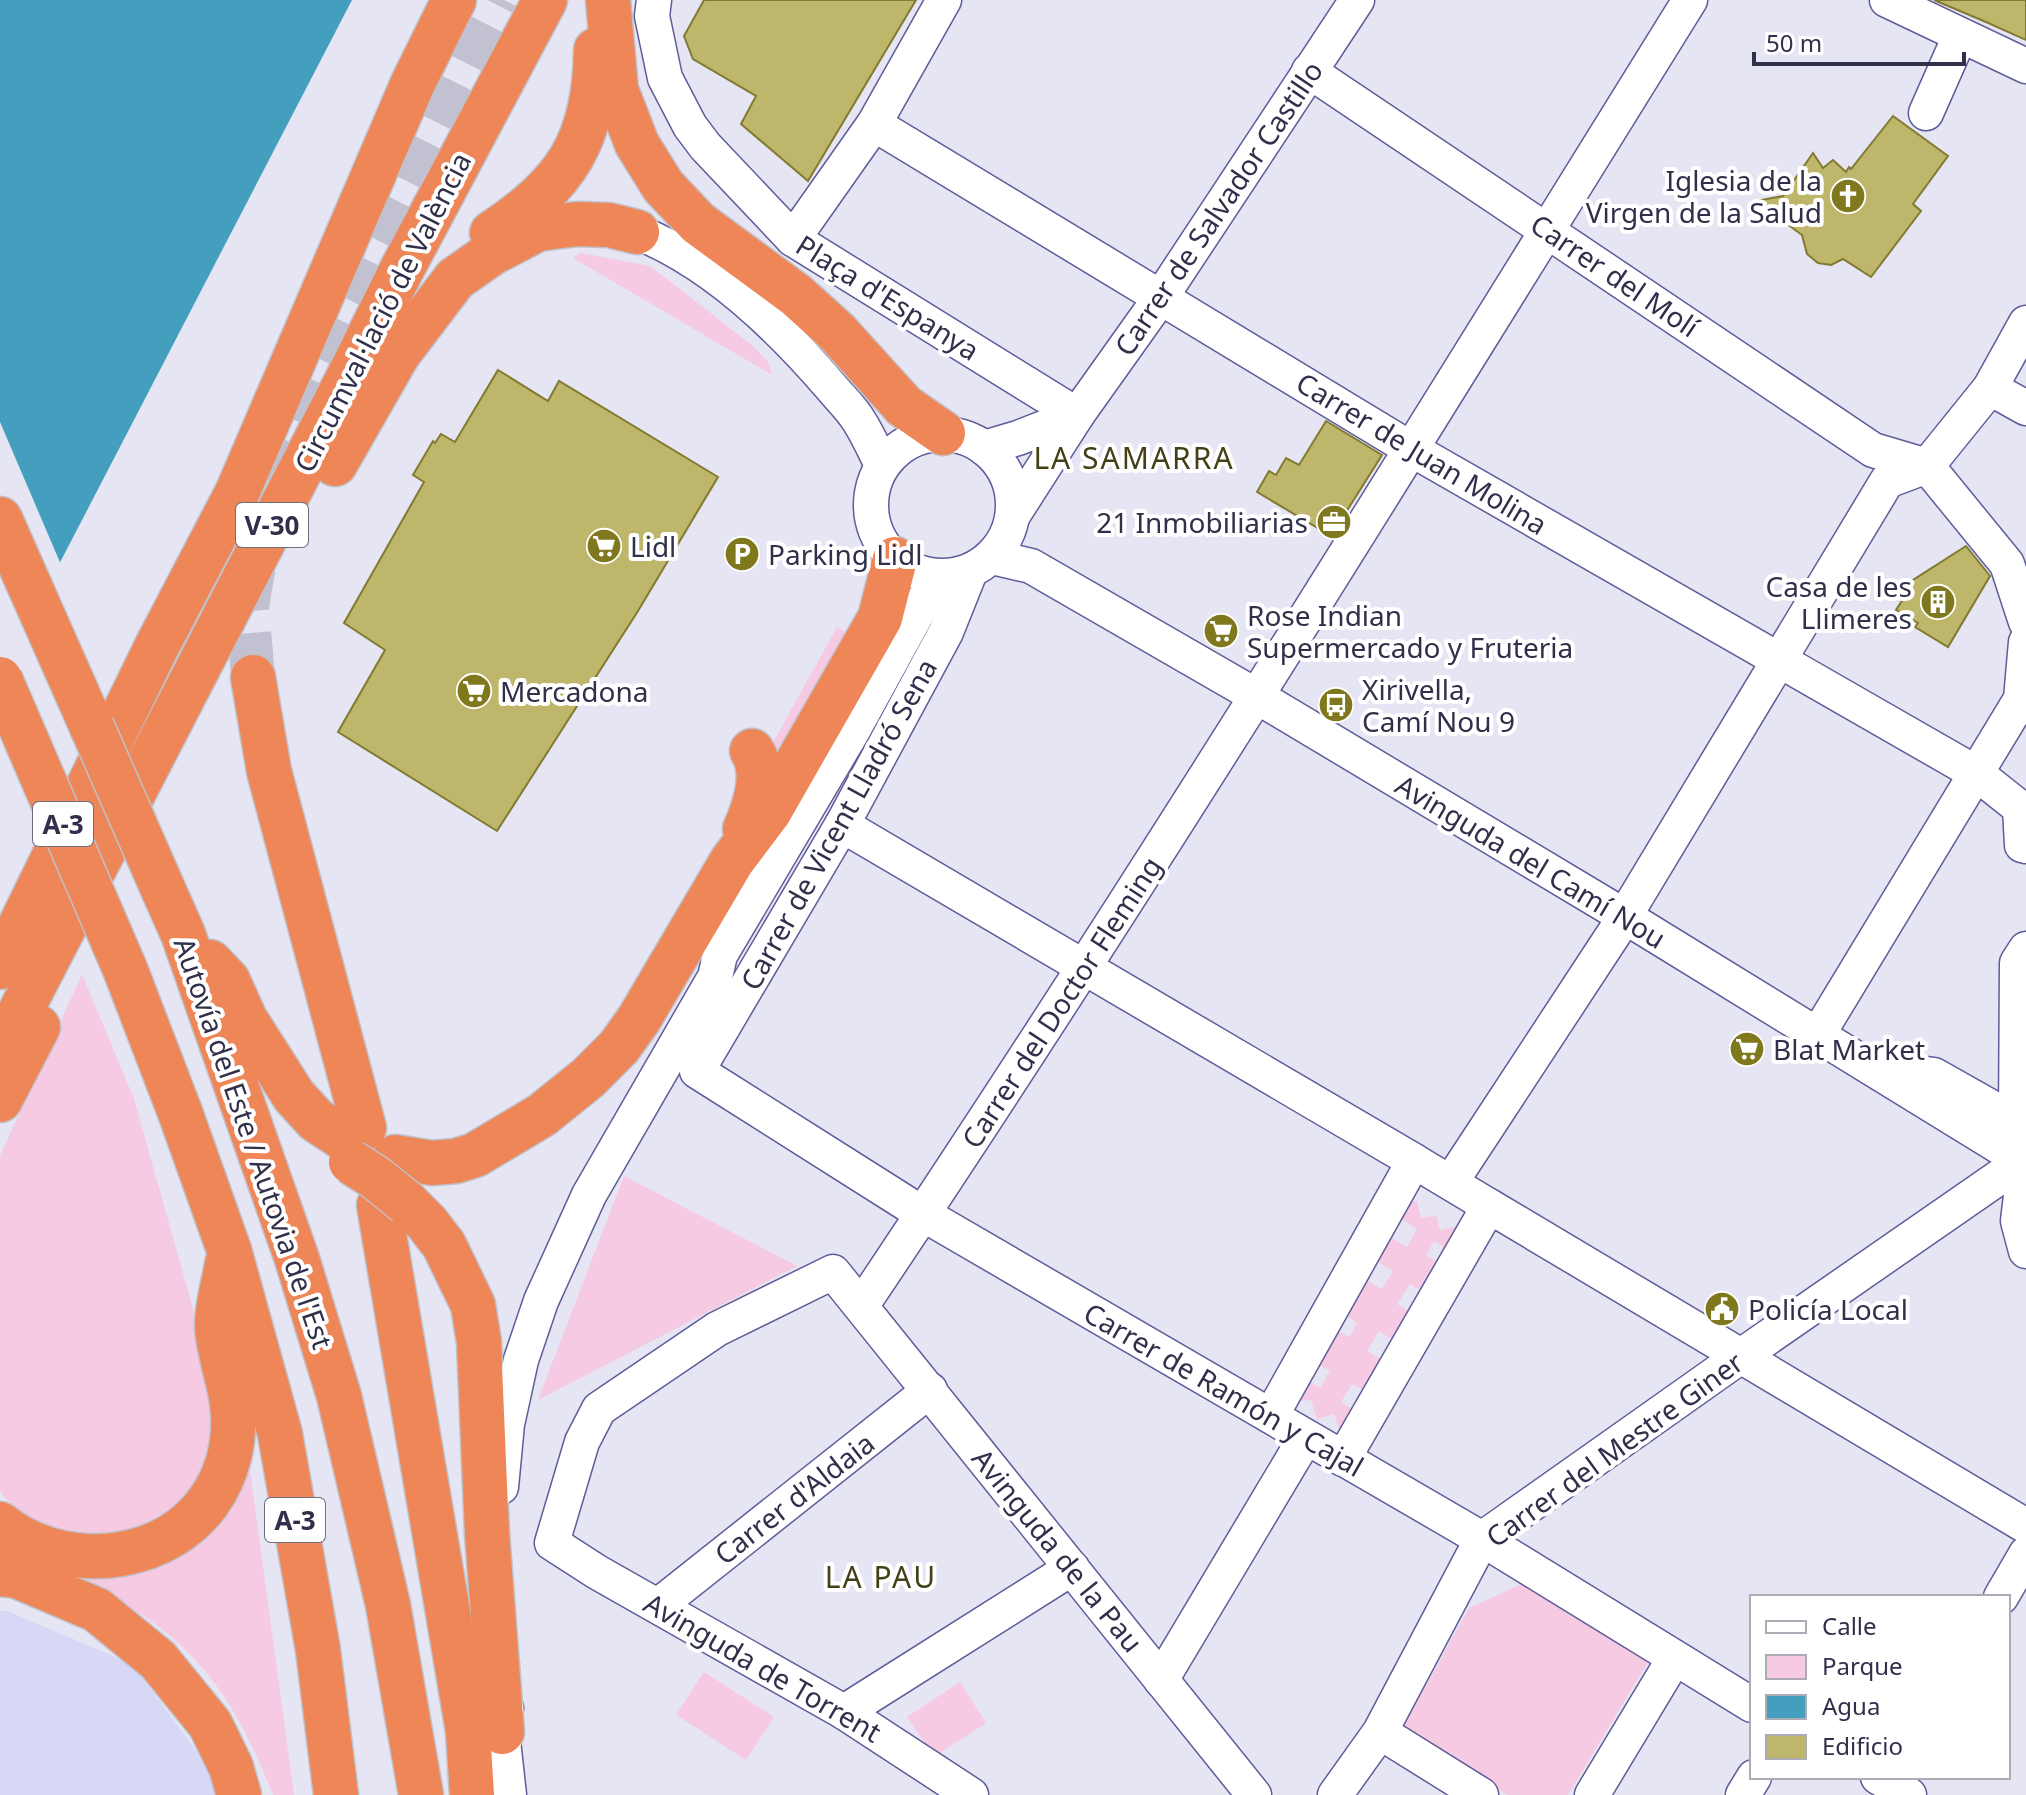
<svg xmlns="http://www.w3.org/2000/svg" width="2026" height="1795" font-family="'Noto Sans',sans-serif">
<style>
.built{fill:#d6d8f6}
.green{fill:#f7cae3}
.water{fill:#449fbe}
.pier{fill:#e5e5f3}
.building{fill:#bdb66b;stroke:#817a30;stroke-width:2}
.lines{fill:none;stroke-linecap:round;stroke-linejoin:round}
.highway-tunnel{stroke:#c1c1d1;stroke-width:44;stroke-dasharray:44 22;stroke-linecap:butt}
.minor-casing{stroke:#5e5c99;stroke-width:37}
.highway-casing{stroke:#c1c1c9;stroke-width:47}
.minor{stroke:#fff;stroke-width:34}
.highway{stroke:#ee8658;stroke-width:44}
.highway-bridge-casing{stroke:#c1c1c9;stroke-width:47;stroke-linecap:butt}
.highway-bridge{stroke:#ee8658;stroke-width:44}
.labels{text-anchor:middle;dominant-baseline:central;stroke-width:8;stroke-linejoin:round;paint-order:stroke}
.shield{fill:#fff;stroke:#6e6e81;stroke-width:2}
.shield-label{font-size:26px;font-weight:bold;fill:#30304b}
.poi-label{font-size:28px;fill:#30304b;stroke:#fff;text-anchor:start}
.street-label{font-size:28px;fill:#30304b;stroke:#fff}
.neighbourhood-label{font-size:30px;letter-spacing:2px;fill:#433f16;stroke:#fff}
</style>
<rect width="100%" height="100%" fill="#e5e5f3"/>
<path class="built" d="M0,1611h7l125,53 80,108 5,23h-217z"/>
<g class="green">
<path d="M580,253l70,13 103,80 15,16 4,13 -199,-117z"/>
<path d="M837,627l19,12 -86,149v-40z"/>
<path d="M82,974l52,125 69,245 11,60 1,51 -32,46 -26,20 -28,10 -39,6 -36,-5 -30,-18 -20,-17 -4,-7v-334z"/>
<path d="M624,1176l173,90 -259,134z"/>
<path d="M1417,1201l4,17 15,-3 4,15 18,-4 4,14 -9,13 -19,-12 -8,14 19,12 -17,28 -18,-11 -13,20 17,11 -16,28 -19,-12 -12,20 19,12 -18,30 -16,-9 -11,18 18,11 -19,18 -6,-17 -17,5 -6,-19 -15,1 6,-24 18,11 10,-17 -18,-10 20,-34 17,10 8,-14 -17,-11 21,-35 21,12 11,-18 -17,-10 14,-24 17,10 10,-18 -19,-12 9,-14z"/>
<path d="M250,1470l44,325h-21c-33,-84 -71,-149 -153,-193 -38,-19 -81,-33 -120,-49v-5l79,24 161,-81z"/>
<path d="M1526,1582l122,80 -80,133h-60l-107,-64 68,-123z"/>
<path d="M704,1672l70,45 -28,43 -70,-45z"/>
<path d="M960,1682l26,41 -52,34 -27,-40z"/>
</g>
<path class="water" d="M0,0h352l-352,678z"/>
<path class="pier" d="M0,422l62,145 -58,113 -4,2z"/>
<g class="building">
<path d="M704,0h212l-108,181 -67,-57 15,-28 -63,-37 -9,-23z"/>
<path d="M1934,0h92v40l-40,-18z"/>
<path d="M1893,116l55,40 -35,48 8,7 -50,66 -28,-18 -12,6 -13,-2 -11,-9 -5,-19 -46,-34 27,-5 30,-43 10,15 10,-8 13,12 3,-5 2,2z"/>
<path d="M498,370l50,31 11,-20 159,96 -80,134 -141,220 -159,-99 47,-82 -41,-27 80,-141 -11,-7 20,-34 2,2 6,-9 14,8z"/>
<path d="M1326,421l56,34 -51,81 -74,-44 12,-21 7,4 10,-17 13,7z"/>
<path d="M1966,546l24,30 -42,71 -33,-20 3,-4 -22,-13 11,-17 3,-11z"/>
</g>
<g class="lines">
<path class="highway-tunnel" d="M253,677l-6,-71 19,-110 46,-118 192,-378"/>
<defs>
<g id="minor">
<path d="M654,0l-2,16 13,62 25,48 15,20 88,93 284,176"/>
<path d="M1887,0l139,66"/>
<path d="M1309,71l564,379 54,16"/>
<path d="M1926,113l34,-77"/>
<path d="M874,124l537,325 565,324 44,35 2,37 4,1"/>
<path d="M637,232c76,30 142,94 195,156 9,11 20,21 27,33 9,14 16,30 23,44"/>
<path d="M793,239l81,-115 70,-124"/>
<path d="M1990,388l36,20"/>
<circle cx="942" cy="505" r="71"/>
<path d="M984,448l34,-10 59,-23"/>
<path d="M1927,466l80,98 19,58"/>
<path d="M1927,466l63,-78 36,-65"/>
<path d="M1013,515l64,-100 84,-118 196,-297"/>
<path d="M992,557l39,9 227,131 366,219 402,247"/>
<path d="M970,572l-24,60 -104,193 -145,246 226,143 559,325 270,166"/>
<path d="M842,825l572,336"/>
<path d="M1817,1036l204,-337 5,-57"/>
<path d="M1881,1068l53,7 92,52"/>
<path d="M2016,1123l1,-160 9,-14"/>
<path d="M2025,1162l-7,59 8,30"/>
<path d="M1451,1182l164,-250 272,-451 40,-15"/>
<path d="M1489,1206l537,320"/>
<path d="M862,1305c287,-428 556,-867 828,-1305"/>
<path d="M1271,1416l143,-255 75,45 -146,253"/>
<path d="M501,1487l6,-63 14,-64 20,-59 48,-106 126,-218 5,-22 132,-223 85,-155"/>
<path d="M2001,1597l25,-43"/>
<path d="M659,1605l271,-215"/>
<path d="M1161,1680l145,-243"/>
<path d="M506,1708l-4,24 7,63"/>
<path d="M844,1712l228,-144"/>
<path d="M1380,1732l101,63"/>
<path d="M1878,1777l31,18"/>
<path d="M971,1795l-127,-83 -247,-140 -45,-29 30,-101 17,-33 118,-80 116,-57 421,523"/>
<path d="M1335,1795l45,-63 102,-193 259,-183 270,-187 14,-7"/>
<path d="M1592,1795l82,-136"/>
<path d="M1743,1795l11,-18"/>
</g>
<g id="highway">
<path d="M608,0l8,90 21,54 26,42 35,37 98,72 41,37 67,74 39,27"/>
<path d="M492,233c75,-49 103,-93 104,-183"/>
<path d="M335,464l63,-110 57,-75 37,-26 46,-24 39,-5 32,1 28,7"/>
<path d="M0,519l92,208"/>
<path d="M253,677l16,94 95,357"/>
<path d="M745,829c10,-22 21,-56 7,-78"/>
<path d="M163,889l20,45 114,325 42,137 49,209 33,190"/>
<path d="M210,962l18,19 17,38 49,77 22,24 32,21"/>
<path d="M0,967l157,-321 80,-153 176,-410 41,-83"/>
<path d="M125,969l56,146 48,135 51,184 38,216 18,145"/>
<path d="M0,1051l348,-673 53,-107 144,-271"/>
<path d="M0,1100l38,-73"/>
<path d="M395,1157l37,6 24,-2 19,-6 67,-40 46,-37 31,-31 20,-28 93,-158 37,-49 111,-194 15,-59"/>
<path d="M407,1203l20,20 17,22 29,60 6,37 8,191 15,199"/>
<path d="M379,1205l89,526 4,64"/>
<path d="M0,1524c33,27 80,37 121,30 76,-13 120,-76 111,-151 -3,-24 -15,-56 -15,-78 0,-20 7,-41 10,-61"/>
<path d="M0,1574l17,2 80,34 61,50 52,64 21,43 8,28"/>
</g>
</defs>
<use href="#minor" class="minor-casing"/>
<use href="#highway" class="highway-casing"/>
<use href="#minor" class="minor"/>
<use href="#highway" class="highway"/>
<defs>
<g id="highway-bridge">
<path d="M0,679l125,290"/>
<path d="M92,727l71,162"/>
<path d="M351,1162l25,16 31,25"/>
</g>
</defs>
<use href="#highway-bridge" class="highway-bridge-casing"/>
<use href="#highway-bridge" class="highway-bridge"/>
</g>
<defs>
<symbol id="church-disc" viewBox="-11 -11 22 22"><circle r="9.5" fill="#80781d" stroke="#fff"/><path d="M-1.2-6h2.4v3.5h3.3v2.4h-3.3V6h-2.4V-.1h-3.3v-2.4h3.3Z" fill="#fff"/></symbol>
<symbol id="office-disc" viewBox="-11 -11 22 22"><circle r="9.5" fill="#80781d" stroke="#fff"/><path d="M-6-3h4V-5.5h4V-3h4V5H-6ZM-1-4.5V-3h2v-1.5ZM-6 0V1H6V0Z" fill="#fff"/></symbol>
<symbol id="supermarket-disc" viewBox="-11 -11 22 22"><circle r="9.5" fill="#80781d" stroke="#fff"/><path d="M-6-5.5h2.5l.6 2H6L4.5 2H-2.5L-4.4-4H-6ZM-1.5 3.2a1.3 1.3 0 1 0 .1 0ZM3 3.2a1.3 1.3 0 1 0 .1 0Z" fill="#fff"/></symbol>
<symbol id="parking-disc" viewBox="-11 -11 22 22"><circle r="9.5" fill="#80781d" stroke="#fff"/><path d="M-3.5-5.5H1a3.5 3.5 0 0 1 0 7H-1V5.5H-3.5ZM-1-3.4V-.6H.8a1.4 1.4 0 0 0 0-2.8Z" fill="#fff"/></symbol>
<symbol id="building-disc" viewBox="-11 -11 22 22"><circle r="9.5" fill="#80781d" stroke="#fff"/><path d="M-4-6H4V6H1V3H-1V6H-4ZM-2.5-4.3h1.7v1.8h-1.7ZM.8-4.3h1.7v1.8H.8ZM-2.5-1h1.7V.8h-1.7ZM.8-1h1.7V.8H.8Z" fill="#fff"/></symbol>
<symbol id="bus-disc" viewBox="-11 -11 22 22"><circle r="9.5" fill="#80781d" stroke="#fff"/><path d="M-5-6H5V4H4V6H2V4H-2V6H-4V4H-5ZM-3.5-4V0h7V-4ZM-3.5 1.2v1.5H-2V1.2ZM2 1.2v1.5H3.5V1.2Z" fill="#fff"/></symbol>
<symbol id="civic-disc" viewBox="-11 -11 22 22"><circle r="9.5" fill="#80781d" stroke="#fff"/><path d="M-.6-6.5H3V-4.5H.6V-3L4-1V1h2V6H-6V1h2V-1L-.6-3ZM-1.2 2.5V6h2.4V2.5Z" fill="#fff"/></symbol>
</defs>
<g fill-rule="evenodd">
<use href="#church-disc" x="1828" y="176" width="40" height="40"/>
<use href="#office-disc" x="1314" y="502" width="40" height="40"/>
<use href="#supermarket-disc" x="584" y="526" width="40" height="40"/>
<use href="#parking-disc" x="722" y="534" width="40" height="40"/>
<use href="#building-disc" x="1918" y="582" width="40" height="40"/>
<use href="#supermarket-disc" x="1201" y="611" width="40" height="40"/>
<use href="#supermarket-disc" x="454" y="671" width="40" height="40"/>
<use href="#bus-disc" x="1316" y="685" width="40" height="40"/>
<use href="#supermarket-disc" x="1727" y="1029" width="40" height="40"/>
<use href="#civic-disc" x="1702" y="1289" width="40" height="40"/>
</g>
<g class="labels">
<g class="shield">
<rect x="236" y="503" width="72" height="44" rx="6"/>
<rect x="33" y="802" width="60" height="44" rx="6"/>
<rect x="265" y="1498" width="60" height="44" rx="6"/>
</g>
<g class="shield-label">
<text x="272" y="525">V-30</text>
<text x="63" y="824">A-3</text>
<text x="295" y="1520">A-3</text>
</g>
<g class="poi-label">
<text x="1822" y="180" text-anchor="end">Iglesia de la<tspan x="1822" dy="32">Virgen de la Salud</tspan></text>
<text x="1308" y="522" text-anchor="end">21 Inmobiliarias</text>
<text x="630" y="546">Lidl</text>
<text x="768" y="554">Parking Lidl</text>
<text x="1912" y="586" text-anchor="end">Casa de les<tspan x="1912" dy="32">Llimeres</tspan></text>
<text x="1247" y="615">Rose Indian<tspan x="1247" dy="32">Supermercado y Fruteria</tspan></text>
<text x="1362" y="689">Xirivella,<tspan x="1362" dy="32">Camí Nou 9</tspan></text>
<text x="500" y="691">Mercadona</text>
<text x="1773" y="1049">Blat Market</text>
<text x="1748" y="1309">Policía Local</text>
</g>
<g class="street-label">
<text transform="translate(1218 208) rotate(-56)">Carrer de Salvador Castillo</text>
<text transform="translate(1615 275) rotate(34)">Carrer del Molí</text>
<text transform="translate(888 297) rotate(32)">Plaça d'Espanya</text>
<text transform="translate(382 312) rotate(-63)">Circumval·lació de València</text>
<text transform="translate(1422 453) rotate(31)">Carrer de Juan Molina</text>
<text transform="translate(838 824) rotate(-61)">Carrer de Vicent Lladró Sena</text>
<text transform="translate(1531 861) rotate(31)">Avinguda del Camí Nou</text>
<text transform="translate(1061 1002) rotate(-57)">Carrer del Doctor Fleming</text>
<text transform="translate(254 1143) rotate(71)">Autovía del Este / Autovia de l'Est</text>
<text transform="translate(1224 1389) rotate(30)">Carrer de Ramón y Cajal</text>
<text transform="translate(1614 1449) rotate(-36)">Carrer del Mestre Giner</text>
<text transform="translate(794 1498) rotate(-38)">Carrer d'Aldaia</text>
<text transform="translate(1058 1550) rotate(51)">Avinguda de la Pau</text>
<text transform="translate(763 1667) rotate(30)">Avinguda de Torrent</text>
</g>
<g class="neighbourhood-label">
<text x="1134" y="457">LA SAMARRA</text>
<text x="881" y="1576">LA PAU</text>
</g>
</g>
<rect x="1750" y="1595" width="260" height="184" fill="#ffffff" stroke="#acacb7" stroke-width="2"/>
<rect x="1766" y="1621" width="40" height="12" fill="#ffffff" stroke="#acacb7" stroke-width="2"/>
<text x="1822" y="1635" font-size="24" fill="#30304b">Calle</text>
<rect x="1766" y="1655" width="40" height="24" fill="#f7cae3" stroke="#acacb7" stroke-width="2"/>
<text x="1822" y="1675" font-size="24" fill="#30304b">Parque</text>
<rect x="1766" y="1695" width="40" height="24" fill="#449fbe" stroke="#acacb7" stroke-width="2"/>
<text x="1822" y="1715" font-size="24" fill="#30304b">Agua</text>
<rect x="1766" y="1735" width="40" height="24" fill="#bdb66b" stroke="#acacb7" stroke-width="2"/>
<text x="1822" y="1755" font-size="24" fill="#30304b">Edificio</text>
<path d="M1754 52v12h210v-12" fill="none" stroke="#30304b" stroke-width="4"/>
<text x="1766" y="52" font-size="24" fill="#30304b" stroke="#ffffff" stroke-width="6" paint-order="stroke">50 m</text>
</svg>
